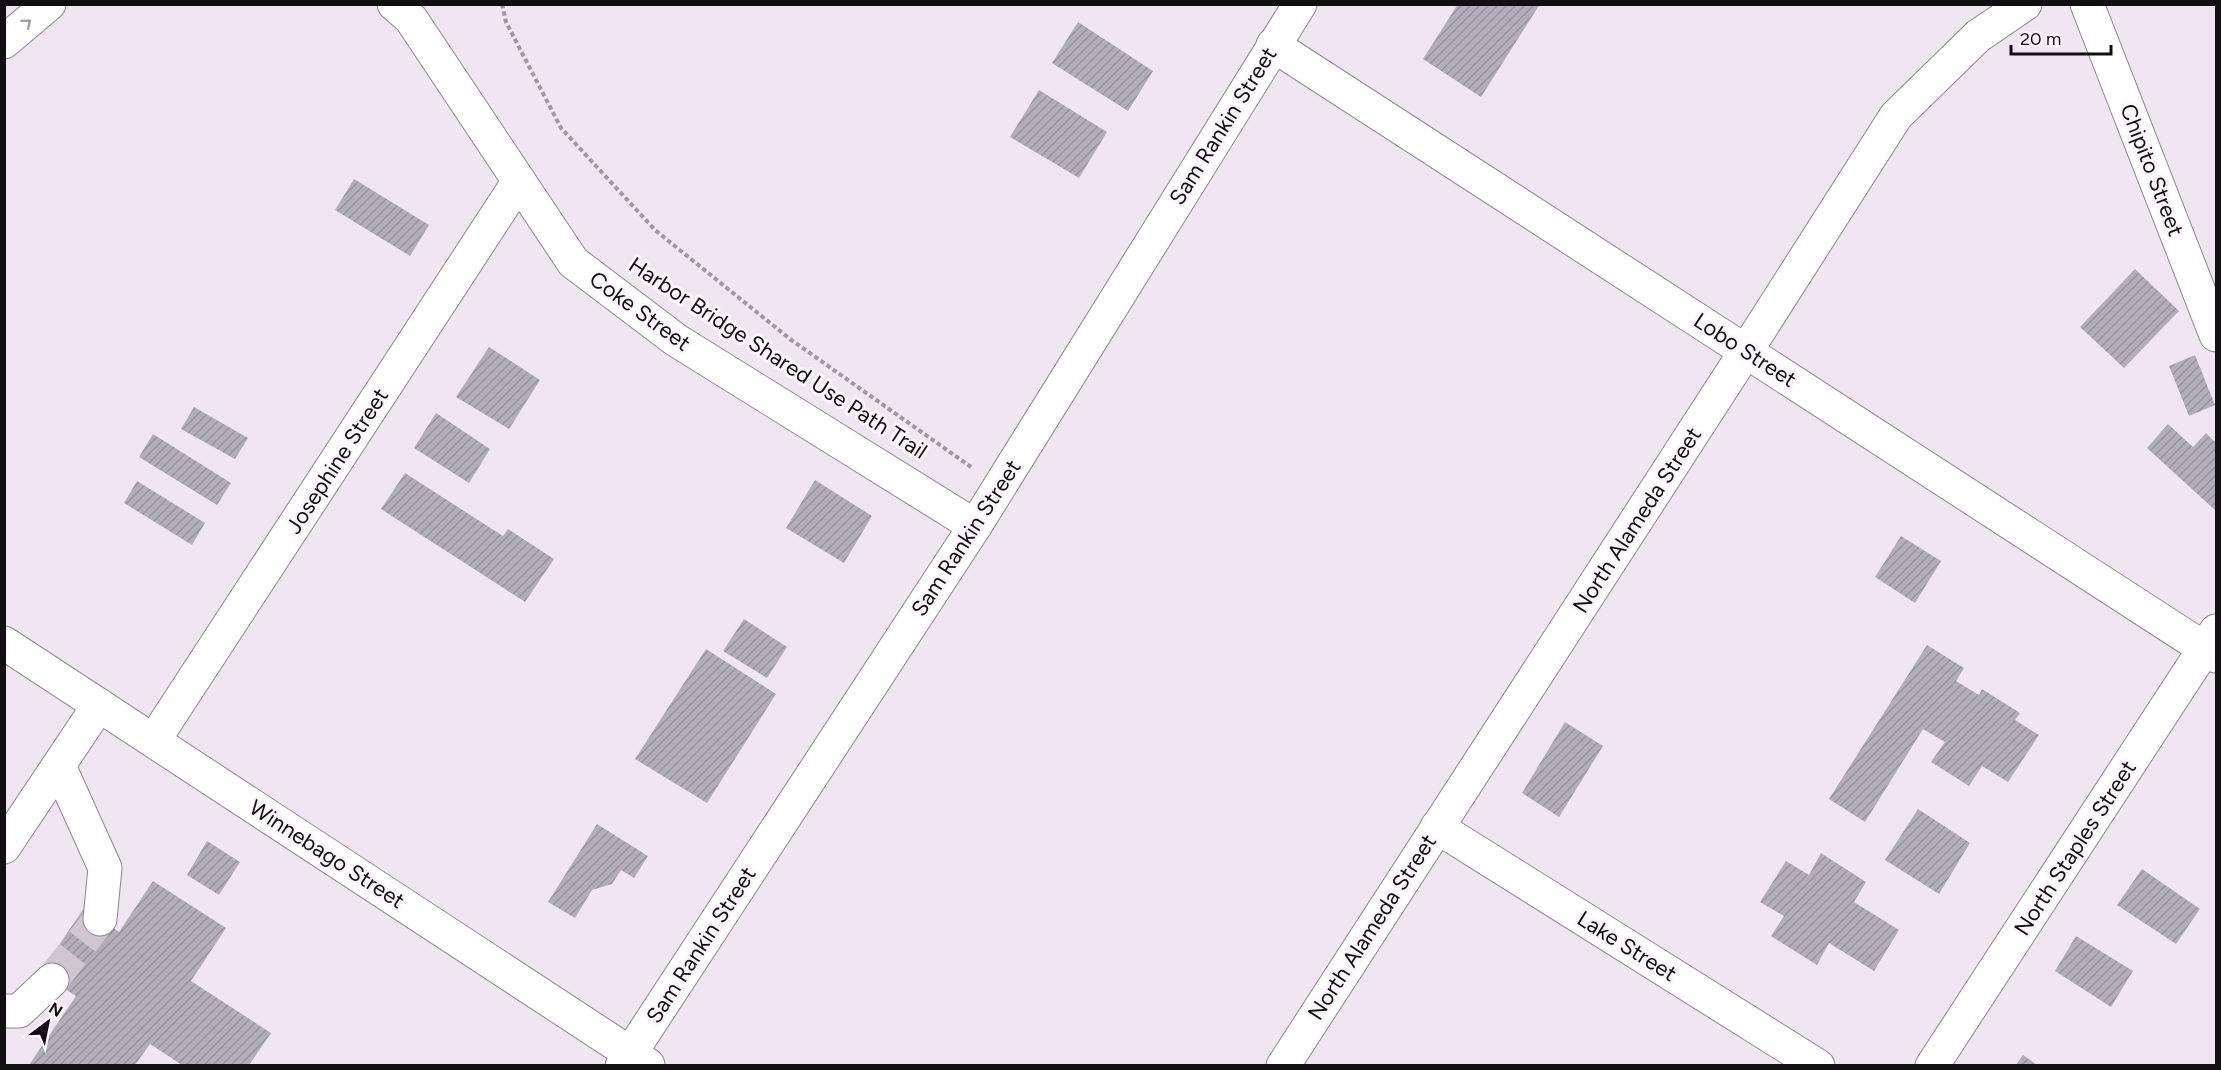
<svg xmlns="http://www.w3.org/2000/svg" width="2221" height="1070" font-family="Figtree,sans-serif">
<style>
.building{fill:url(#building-hatch)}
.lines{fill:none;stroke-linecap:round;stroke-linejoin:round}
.minor-tunnel{stroke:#cfc6d0;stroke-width:33;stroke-dasharray:33 16;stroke-linecap:butt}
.minor-casing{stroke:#8e858f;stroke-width:35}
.major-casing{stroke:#8e858f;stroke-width:35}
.path{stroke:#a098a1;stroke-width:4;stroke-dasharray:4.5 3;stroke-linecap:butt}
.minor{stroke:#fff;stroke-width:33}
.major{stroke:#fff;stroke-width:33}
.oneway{stroke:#a09fa1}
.labels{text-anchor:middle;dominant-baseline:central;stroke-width:6;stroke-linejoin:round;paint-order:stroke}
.street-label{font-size:22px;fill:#120f13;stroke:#fdf4fe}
</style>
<defs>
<pattern id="building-hatch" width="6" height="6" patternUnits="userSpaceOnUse" patternTransform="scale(1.5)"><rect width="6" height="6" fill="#b2aeb9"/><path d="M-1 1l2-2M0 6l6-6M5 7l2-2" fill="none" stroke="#98949e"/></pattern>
</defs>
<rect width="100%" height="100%" fill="#f0e6f1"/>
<g class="building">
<path d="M1458,4h82l-59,93 -58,-38z"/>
<path d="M1078,22l75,49 -25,40 -76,-48z"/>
<path d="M1039,90l68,42 -28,46 -69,-41z"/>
<path d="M354,179l75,46 -19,31 -75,-46z"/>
<path d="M2135,269l44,42 -55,57 -44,-41z"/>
<path d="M489,347l51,33 -31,49 -53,-32z"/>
<path d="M2195,355l20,50 -26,11 -20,-50z"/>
<path d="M194,407l54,31 -13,21 -54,-30z"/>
<path d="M436,413l54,36 -21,34 -55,-35z"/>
<path d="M2168,424l25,23 13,-14 10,10v68l-69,-63z"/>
<path d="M153,434l78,49 -14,22 -78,-48z"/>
<path d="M405,473l98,63 5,-7 46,30 -29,43 -144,-93z"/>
<path d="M815,480l57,36 -28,47 -58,-35z"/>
<path d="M137,481l68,42 -13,22 -68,-42z"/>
<path d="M1901,536l40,25 -26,42 -40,-26z"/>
<path d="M744,619l43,28 -20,31 -44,-27z"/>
<path d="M1927,645l37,23 -8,13 23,14 3,-6 38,24 -5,7 24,15 -31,47 -26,-16 -13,20 -38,-24 14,-20 -22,-13 -58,93 -36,-23z"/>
<path d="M706,649l70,45 -69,109 -72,-44z"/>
<path d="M1565,722l38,24 -44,71 -37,-24z"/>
<path d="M1918,809l52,34 -31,51 -54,-34z"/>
<path d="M597,824l51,32 -14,22 -13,-8 -9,14 -20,6 -17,28 -27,-16z"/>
<path d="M207,841l33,21 -21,33 -32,-20z"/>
<path d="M1821,853l45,29 -12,20 45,28 -25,41 -45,-28 -12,22 -46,-29 13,-20 -24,-14 26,-41 23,14z"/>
<path d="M2142,869l58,40 -24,35 -59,-39z"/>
<path d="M153,881l73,47 -35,53 80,52 -22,32h-67l-32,-21 -15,21h-106l47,-69 -36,-23 44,-65 35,24z"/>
<path d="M2076,936l57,35 -22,36 -56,-36z"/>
<path d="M2023,1055l14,10h-21z"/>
</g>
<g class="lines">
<path class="minor-tunnel" d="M52,980l48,-61"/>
<defs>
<g id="minor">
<path d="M394,4l17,15 162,243 103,78 299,186"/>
<path d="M2087,4l129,331"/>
<path d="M1273,45l943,611"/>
<path d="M4,643l644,422"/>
<path d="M154,740l365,-559"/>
<path d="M59,766l46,102 -5,51"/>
<path d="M1437,827l381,239"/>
<path d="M4,847l95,-142"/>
<path d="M4,1011h15l33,-31"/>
<path d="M622,1066l353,-540 325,-522"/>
<path d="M1283,1066l463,-715 150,-235 82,-80 47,-32"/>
<path d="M1932,1066l284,-435"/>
</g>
<path id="major" d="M4,42l45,-38"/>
</defs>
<use href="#minor" class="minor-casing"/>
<use href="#major" class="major-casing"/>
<path class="path" d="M502,4l4,18 55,106 94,102 135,109 181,128"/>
<use href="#minor" class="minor"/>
<use href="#major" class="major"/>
</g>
<defs><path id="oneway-chevron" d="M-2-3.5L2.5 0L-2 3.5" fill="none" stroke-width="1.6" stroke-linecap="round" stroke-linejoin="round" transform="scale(1.5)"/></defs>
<use class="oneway" href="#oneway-chevron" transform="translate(27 23) rotate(-40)"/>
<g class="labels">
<g class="street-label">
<text transform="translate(1223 126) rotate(-58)">Sam Rankin Street</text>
<text transform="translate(2152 170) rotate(69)">Chipito Street</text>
<text transform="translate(640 311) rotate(36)">Coke Street</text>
<text transform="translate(1745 350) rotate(33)">Lobo Street</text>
<text transform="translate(778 358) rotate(33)">Harbor Bridge Shared Use Path Trail</text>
<text transform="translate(337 461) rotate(-57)">Josephine Street</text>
<text transform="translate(1637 520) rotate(-57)">North Alameda Street</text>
<text transform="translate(966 538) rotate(-57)">Sam Rankin Street</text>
<text transform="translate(2075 848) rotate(-57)">North Staples Street</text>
<text transform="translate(327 854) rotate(33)">Winnebago Street</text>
<text transform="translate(1372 927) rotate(-57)">North Alameda Street</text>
<text transform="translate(701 945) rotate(-57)">Sam Rankin Street</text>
<text transform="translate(1627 946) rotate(32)">Lake Street</text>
</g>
</g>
<rect width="2221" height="1070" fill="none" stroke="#120f13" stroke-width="12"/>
<g transform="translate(48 1022) rotate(32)" stroke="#fdf4fe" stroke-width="4.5" paint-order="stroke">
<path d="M0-4.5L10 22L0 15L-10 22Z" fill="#120f13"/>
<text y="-9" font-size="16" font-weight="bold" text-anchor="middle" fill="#120f13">N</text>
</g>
<path d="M2011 45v9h100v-9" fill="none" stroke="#120f13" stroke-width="3"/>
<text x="2020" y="45" font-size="18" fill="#120f13" stroke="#fdf4fe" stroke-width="4.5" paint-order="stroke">20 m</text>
</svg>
